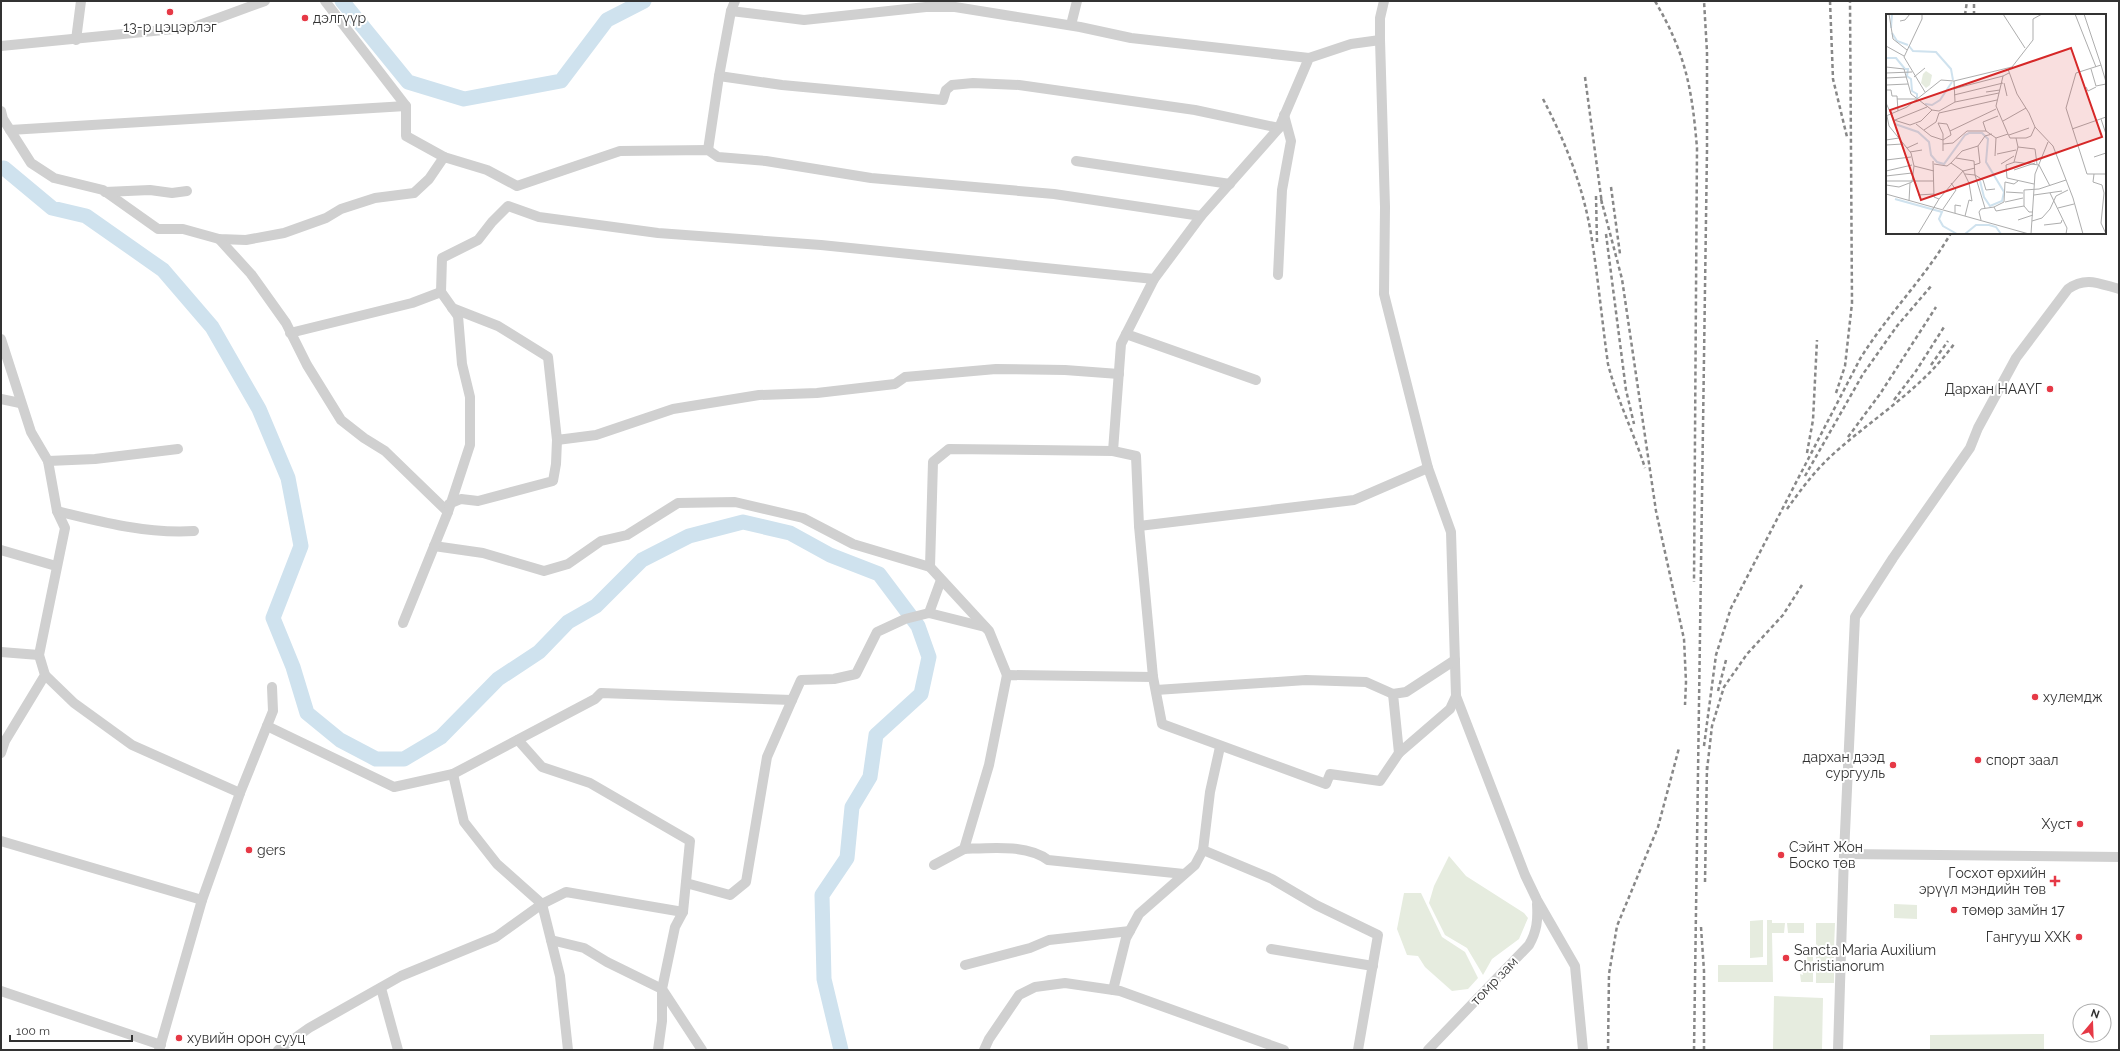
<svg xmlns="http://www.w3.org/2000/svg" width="2120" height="1051" font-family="Raleway,sans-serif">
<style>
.green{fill:#e6ecdf}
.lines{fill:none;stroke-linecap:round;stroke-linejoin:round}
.river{stroke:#cfe2ee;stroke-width:15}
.minor{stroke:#d0d0d0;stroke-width:10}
.rail{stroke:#888;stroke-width:2.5;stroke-dasharray:4 3;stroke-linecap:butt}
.poi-dot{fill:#e63946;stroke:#fff;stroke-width:1.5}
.labels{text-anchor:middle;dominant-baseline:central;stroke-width:4;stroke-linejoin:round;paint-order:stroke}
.poi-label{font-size:14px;fill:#333;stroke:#fff;text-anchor:start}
.street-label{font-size:14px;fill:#333;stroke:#fff}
.inset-river{fill:none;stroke:#cfe2ee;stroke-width:2}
.inset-road{fill:none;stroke:#adadad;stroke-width:1}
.view{fill:#d62828;fill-opacity:0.15;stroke:#d62828;stroke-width:2}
.inset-edge{fill:none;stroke:#333;stroke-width:2}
</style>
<rect width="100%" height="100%" fill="#fff"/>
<g class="green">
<path d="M1449,856l17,20 58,37 4,5 -9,21 -27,20 -9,16 -16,-27 -22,-13 -16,-32 5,-17z"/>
<path d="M1404,893h17l21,44 23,15 13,26 -10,11 -16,2 -27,-24 -7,-11 -11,-1 -10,-26z"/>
<path d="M1894,904l23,1v14l-23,-1z"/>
<path d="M1763,920v37l-13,1v-37z"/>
<path d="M1767,920h5v3h13l-1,10h-12l1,49h-55v-17h49z"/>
<path d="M1787,923h17v10h-16z"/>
<path d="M1816,923h19l-1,25 -15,-1 -3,-3z"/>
<path d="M1807,949l6,3v30h-12l-1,-8 3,1 -1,-7 5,-3z"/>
<path d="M1818,950l16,1v32h-18v-31z"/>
<path d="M1774,996l49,2 -1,52h-49z"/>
<path d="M2044,1034v16h-114v-15z"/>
</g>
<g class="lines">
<g class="river">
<path d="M342,1l66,81 56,17 97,-18 46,-61 37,-19"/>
<path d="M4,168l48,40 34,8 77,54 49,57 47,82 29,69 13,68 -28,72 20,49 14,46 33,27 36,19h28l37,-22 57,-58 41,-27 29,-30 28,-16 46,-46 47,-24 54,-14 47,11 40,22 49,19 39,52 11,31 -8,37 -45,41 -6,42 -18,30 -5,51 -25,37 2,84 17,71"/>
</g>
<g class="minor">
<path d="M325,1l81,105v30l38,21"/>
<path d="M1384,1l-4,17v22l5,167 -1,87 44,174 23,64 5,164 69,179 12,25 38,66 8,84"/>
<path d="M731,11l73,9 122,-13h29l125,20 51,11 178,20"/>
<path d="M1071,25l6,-24"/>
<path d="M76,40l5,-39"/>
<path d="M1,46l193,-19 71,-26"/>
<path d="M719,76l63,9 161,15 3,-10 6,-5 21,-2 46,2 176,25 84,18"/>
<path d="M1,111l2,8 28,44 23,15 49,12 55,39h25l36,10 27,1 38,-7 42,-15 15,-9 34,-11 39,-5 15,-14 15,-22 43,13 30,16 103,-35 88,-1 10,7 48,4 105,17 183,16 147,22"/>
<path d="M10,130l396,-24"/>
<path d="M708,150l11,-74 12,-65 4,-10"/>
<path d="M1076,161l154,23"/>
<path d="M105,192l45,-2 22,3 15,-2"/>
<path d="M219,239l32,35 35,49 21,42 34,55 23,18 21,13 63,61"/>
<path d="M1278,275l4,-85 9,-49 -7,-26"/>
<path d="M452,308l46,18 50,31 9,83 39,-5 77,-26 86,-14 58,-2 78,-9 10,-7 91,-8 69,1 54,4"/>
<path d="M290,333l122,-30 29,-11"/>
<path d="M1126,334l130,46"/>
<path d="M1,339l30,93 17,29 9,50 8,17 -26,127 6,20 -40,66 -4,12"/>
<path d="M1,399l19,4"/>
<path d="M48,461l47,-2 83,-10"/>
<path d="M449,504l12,-5 17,2 75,-20 3,-17 1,-24"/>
<path d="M57,511c44,11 91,23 137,20"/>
<path d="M1139,526l215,-26 74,-32"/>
<path d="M434,546l49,7 61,18 24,-7 33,-23 26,-6 51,-32 57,-1 68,16 50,26 77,23"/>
<path d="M1,550l55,16"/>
<path d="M929,613l12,-33"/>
<path d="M403,623l45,-111 22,-67v-48l-8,-33 -4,-48 -17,-24 1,-34 36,-18 14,-18 16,-16 31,11 119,16 163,12 333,34"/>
<path d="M1,652l38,3"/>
<path d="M45,675l29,28 58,42 108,48"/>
<path d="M1007,675l-18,-44 -59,-64 3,-105 16,-13 164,2"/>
<path d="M1153,677l-14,-151 -3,-70 -23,-5 8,-107 33,-65 47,-63 78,-88 30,-70 42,-14 29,-4"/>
<path d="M1156,690l150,-10 60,2 27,12"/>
<path d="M267,726l127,61 59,-13 11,48 33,42 45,40 -46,33 -95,39 -92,52 -31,22"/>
<path d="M518,740l24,27 48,16 100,58 -7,71 -8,15 -13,62 40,61"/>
<path d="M1399,753l-6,-59 13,-2 49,-32"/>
<path d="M453,774l142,-75 6,-6 191,7 9,-20 33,-1 22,-5 21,-42 28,-13 24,-6 56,14"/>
<path d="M1,841l201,59"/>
<path d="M964,849c25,-1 63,-5 84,11l136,14"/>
<path d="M1203,850l69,29 44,26 62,30 -20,115"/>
<path d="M1844,854l275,3"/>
<path d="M934,865l30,-16 25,-84 18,-90 146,2 9,47 164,60 4,-10 50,7 19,-28 51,-44 6,-13"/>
<path d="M686,883l44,12 16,-13 21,-125 25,-57"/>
<path d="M551,940l33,8 23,14 55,27v32l-4,29"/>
<path d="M1271,949l102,17"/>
<path d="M965,965l65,-17 19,-8 81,-9"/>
<path d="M381,988l17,62"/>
<path d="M1113,990l13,-52 13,-24 56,-49 8,-15 7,-58 10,-45"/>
<path d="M1,991l160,54"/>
<path d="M159,1050l43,-150 38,-107 33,-82 -1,-24"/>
<path d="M568,1050l-8,-74 -18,-72 24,-12 117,20"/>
<path d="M984,1050l5,-11 30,-44 16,-8 30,-4 55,8 164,59"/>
<path d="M1428,1050l101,-105c8,-14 9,-25 8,-41"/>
<path d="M1838,1050l6,-196 11,-237 38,-59 77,-110 8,-20 38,-70 52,-69c18,-13 32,-5 51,0"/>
</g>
<g class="rail">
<path d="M1655,1c31,53 37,88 42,147l-3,434"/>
<path d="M1830,1l3,78 14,58"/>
<path d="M1965,15l2,-14"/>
<path d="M1974,15v-14"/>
<path d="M1585,77l17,127"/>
<path d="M1543,99c22,42 40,87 48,135 7,43 11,87 17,130 9,36 26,69 37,104"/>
<path d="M1611,187l9,67"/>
<path d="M1596,196l1,46"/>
<path d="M1601,199l21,80 34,232 28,128 2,43 -1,23"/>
<path d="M1606,234l20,156 8,34"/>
<path d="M1931,365l17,-24"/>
<path d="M1836,393l9,-27 7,-63 -2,-302"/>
<path d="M1894,400l22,-29 28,-44"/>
<path d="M1848,437l32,-43 56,-87"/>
<path d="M1807,453l6,-33 4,-80"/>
<path d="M1805,476l58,-102 34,-48 35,-41"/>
<path d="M1787,509c13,-18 26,-36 43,-52 41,-38 90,-66 124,-113"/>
<path d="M1718,691l8,-31"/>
<path d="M1704,746l12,-91 15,-47 129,-249c27,-44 65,-81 91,-126"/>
<path d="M1707,770l5,-44 12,-39 23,-33 36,-39 19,-30"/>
<path d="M1705,882l2,-116"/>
<path d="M1701,927l3,44v79"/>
<path d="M1608,1050l1,-76 8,-48 41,-99 21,-79"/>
<path d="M1694,1050l13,-900v-98l-3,-51"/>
</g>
</g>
<g class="poi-dot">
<circle cx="170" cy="12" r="4"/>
<circle cx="305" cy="18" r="4"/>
<circle cx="2050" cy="389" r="4"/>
<circle cx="2035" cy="697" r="4"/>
<circle cx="1978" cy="760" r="4"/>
<circle cx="1893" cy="765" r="4"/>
<circle cx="2080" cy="824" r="4"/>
<circle cx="249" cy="850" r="4"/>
<circle cx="1781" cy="855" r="4"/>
<path d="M2053 875h4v4h4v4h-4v4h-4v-4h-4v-4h4z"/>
<circle cx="1954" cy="910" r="4"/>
<circle cx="2079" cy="937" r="4"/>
<circle cx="1786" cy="958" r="4"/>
<circle cx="179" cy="1038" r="4"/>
</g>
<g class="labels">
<g class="poi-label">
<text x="313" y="18">дэлгүүр</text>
<text x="170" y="27" text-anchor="middle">13-р цэцэрлэг</text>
<text x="2042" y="389" text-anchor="end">Дархан НААҮГ</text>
<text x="2043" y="697">хулемдж</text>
<text x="1885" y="757" text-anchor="end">дархан дээд<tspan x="1885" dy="16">сургууль</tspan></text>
<text x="1986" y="760">спорт заал</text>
<text x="2072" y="824" text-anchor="end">Хуст</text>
<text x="1789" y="847">Сэйнт Жон<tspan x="1789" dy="16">Боско төв</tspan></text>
<text x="257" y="850">gers</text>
<text x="2046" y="873" text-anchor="end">Госхот өрхийн<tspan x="2046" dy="16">эрүүл мэндийн төв</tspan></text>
<text x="1962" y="910">төмөр замйн 17</text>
<text x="2071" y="937" text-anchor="end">Гангууш ХХК</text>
<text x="1794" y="950">Sancta Maria Auxilium<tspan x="1794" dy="16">Christianorum</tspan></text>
<text x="187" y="1038">хувийн орон сууц</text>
</g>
<g class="street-label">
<text transform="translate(1494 981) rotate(-46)">томр зам</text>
</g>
</g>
<g transform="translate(1886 14)">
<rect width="220" height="220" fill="#fff"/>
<path d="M40,57l6,4 -2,10 -4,3 -5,-5 2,-9z" fill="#e6ecdf"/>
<path class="inset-river" d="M5,14l1,-14M6,19l5,8 11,4M23,32l4,5 23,1 15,17 2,11M0,44h10l9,11h3l-1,7 4,3 1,12 5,3v4M39,90l7,1 8,-5 12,-18M9,110l23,8 11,10 2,13 6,7 7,2 21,-29 4,-2h13l6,6 -2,23 18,30 -2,9 -12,5 -6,-9 -4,-16M9,185l47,13 -3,7 4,7 14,8M79,220l11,-9h13l7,2 5,7"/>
<path class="inset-road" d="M3,0l4,25 14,11M36,0v5l-18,38 21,35M117,0l22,34M189,0l21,53M198,0l17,51 -25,8 -10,35 21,66h19M14,7l5,-1 5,-6M0,32l18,10M215,51l5,17M0,53l18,2 7,25 21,16M122,55l9,25 12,19 6,14 18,19 20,52 10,36M205,55l5,17 10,-2M0,59l26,-1M28,63l11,-9M0,64l20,-1M68,67l1,21M118,69l3,13M0,71l22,-1M200,73l2,4 8,-4M67,75l50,-13M0,76h5l1,6h5l1,15M100,78l14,-2M68,81l49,-12M11,85h19M0,89l8,17 16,5 11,-4 11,-11 7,1 16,-9 44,-9M0,102l21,-9 34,-27 13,1 58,-14 21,-27v-21l9,-5M1,102l2,10 22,27 3,13 -2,16M215,105l5,15M9,106l32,-13M117,107l23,-13M52,109l9,1 3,7 46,-22M52,109l5,11v17M30,110l15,12 12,4M186,115l34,-12M38,116l12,-8 3,-9 58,-13M122,120l-12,-28 7,-30 6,-3M123,121l20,-7M110,124l-10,-7 -3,-9 15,-6M0,126l13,-2M57,126l8,-5 -1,-4M57,130l10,-1 14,-12h19M0,131l17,-1M132,133l17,2 2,15M21,134l11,-5M24,138l12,-2M111,140l19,-4M109,142l1,-18 12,-4 2,4h16l5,-2 4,-9M208,143l12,-4M70,144l18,3 1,14 8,5 3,10 9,-1M0,146l25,-3M128,148l4,-15 -2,-9M65,149l11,-12 16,-5 7,-10 7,-2M48,150l13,2 4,-3 12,8 -24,28M115,150l13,-8M88,151l6,-2 -2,-17M28,152l20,5M128,156l21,-7M0,157l26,-6M79,160l10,1 10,33M208,160l-1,8 9,3 2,8 -3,30 5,11M0,162l26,-3M0,167h47M148,170l-27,-6 -1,-13 9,-3 24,3 11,21M0,171l13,2 13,-5M120,178l17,1M164,179l17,35 -1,6M0,180l143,40M32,181l16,-1M148,181l28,-4M23,187l1,-18M119,188l18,-4M138,192v-16l15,-1 27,-9M108,193l2,4 28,-5 5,6h4M172,194l16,-4M57,195l13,-19 -5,-7M69,199v-8l6,1M79,202l4,-16 3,1 -3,-18 -6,-12 12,-3M95,206l-2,-8 2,-3 13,-2 10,-5 1,-20 9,2 4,-3M132,206l15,-5M146,207l10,-3 8,-9 6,-13 12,-6M158,211l17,-2 1,-3M32,220l21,-35 -5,-2 -1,-36M145,220l4,-60 13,-32"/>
<path class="view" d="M185,34l31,89 -181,63 -31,-90z"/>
<rect width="220" height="220" class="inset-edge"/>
</g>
<rect width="2120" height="1051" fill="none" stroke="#333333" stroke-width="4"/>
<g transform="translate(2092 1023) rotate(19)"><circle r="19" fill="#ffffff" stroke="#adadad"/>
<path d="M0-3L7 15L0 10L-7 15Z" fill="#e63946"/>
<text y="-6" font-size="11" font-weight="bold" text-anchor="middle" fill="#333333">N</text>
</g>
<path d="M10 1035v6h122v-6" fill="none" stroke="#333333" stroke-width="2"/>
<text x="16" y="1035" font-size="12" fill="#333333" stroke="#ffffff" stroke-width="3" paint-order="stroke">100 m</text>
</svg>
